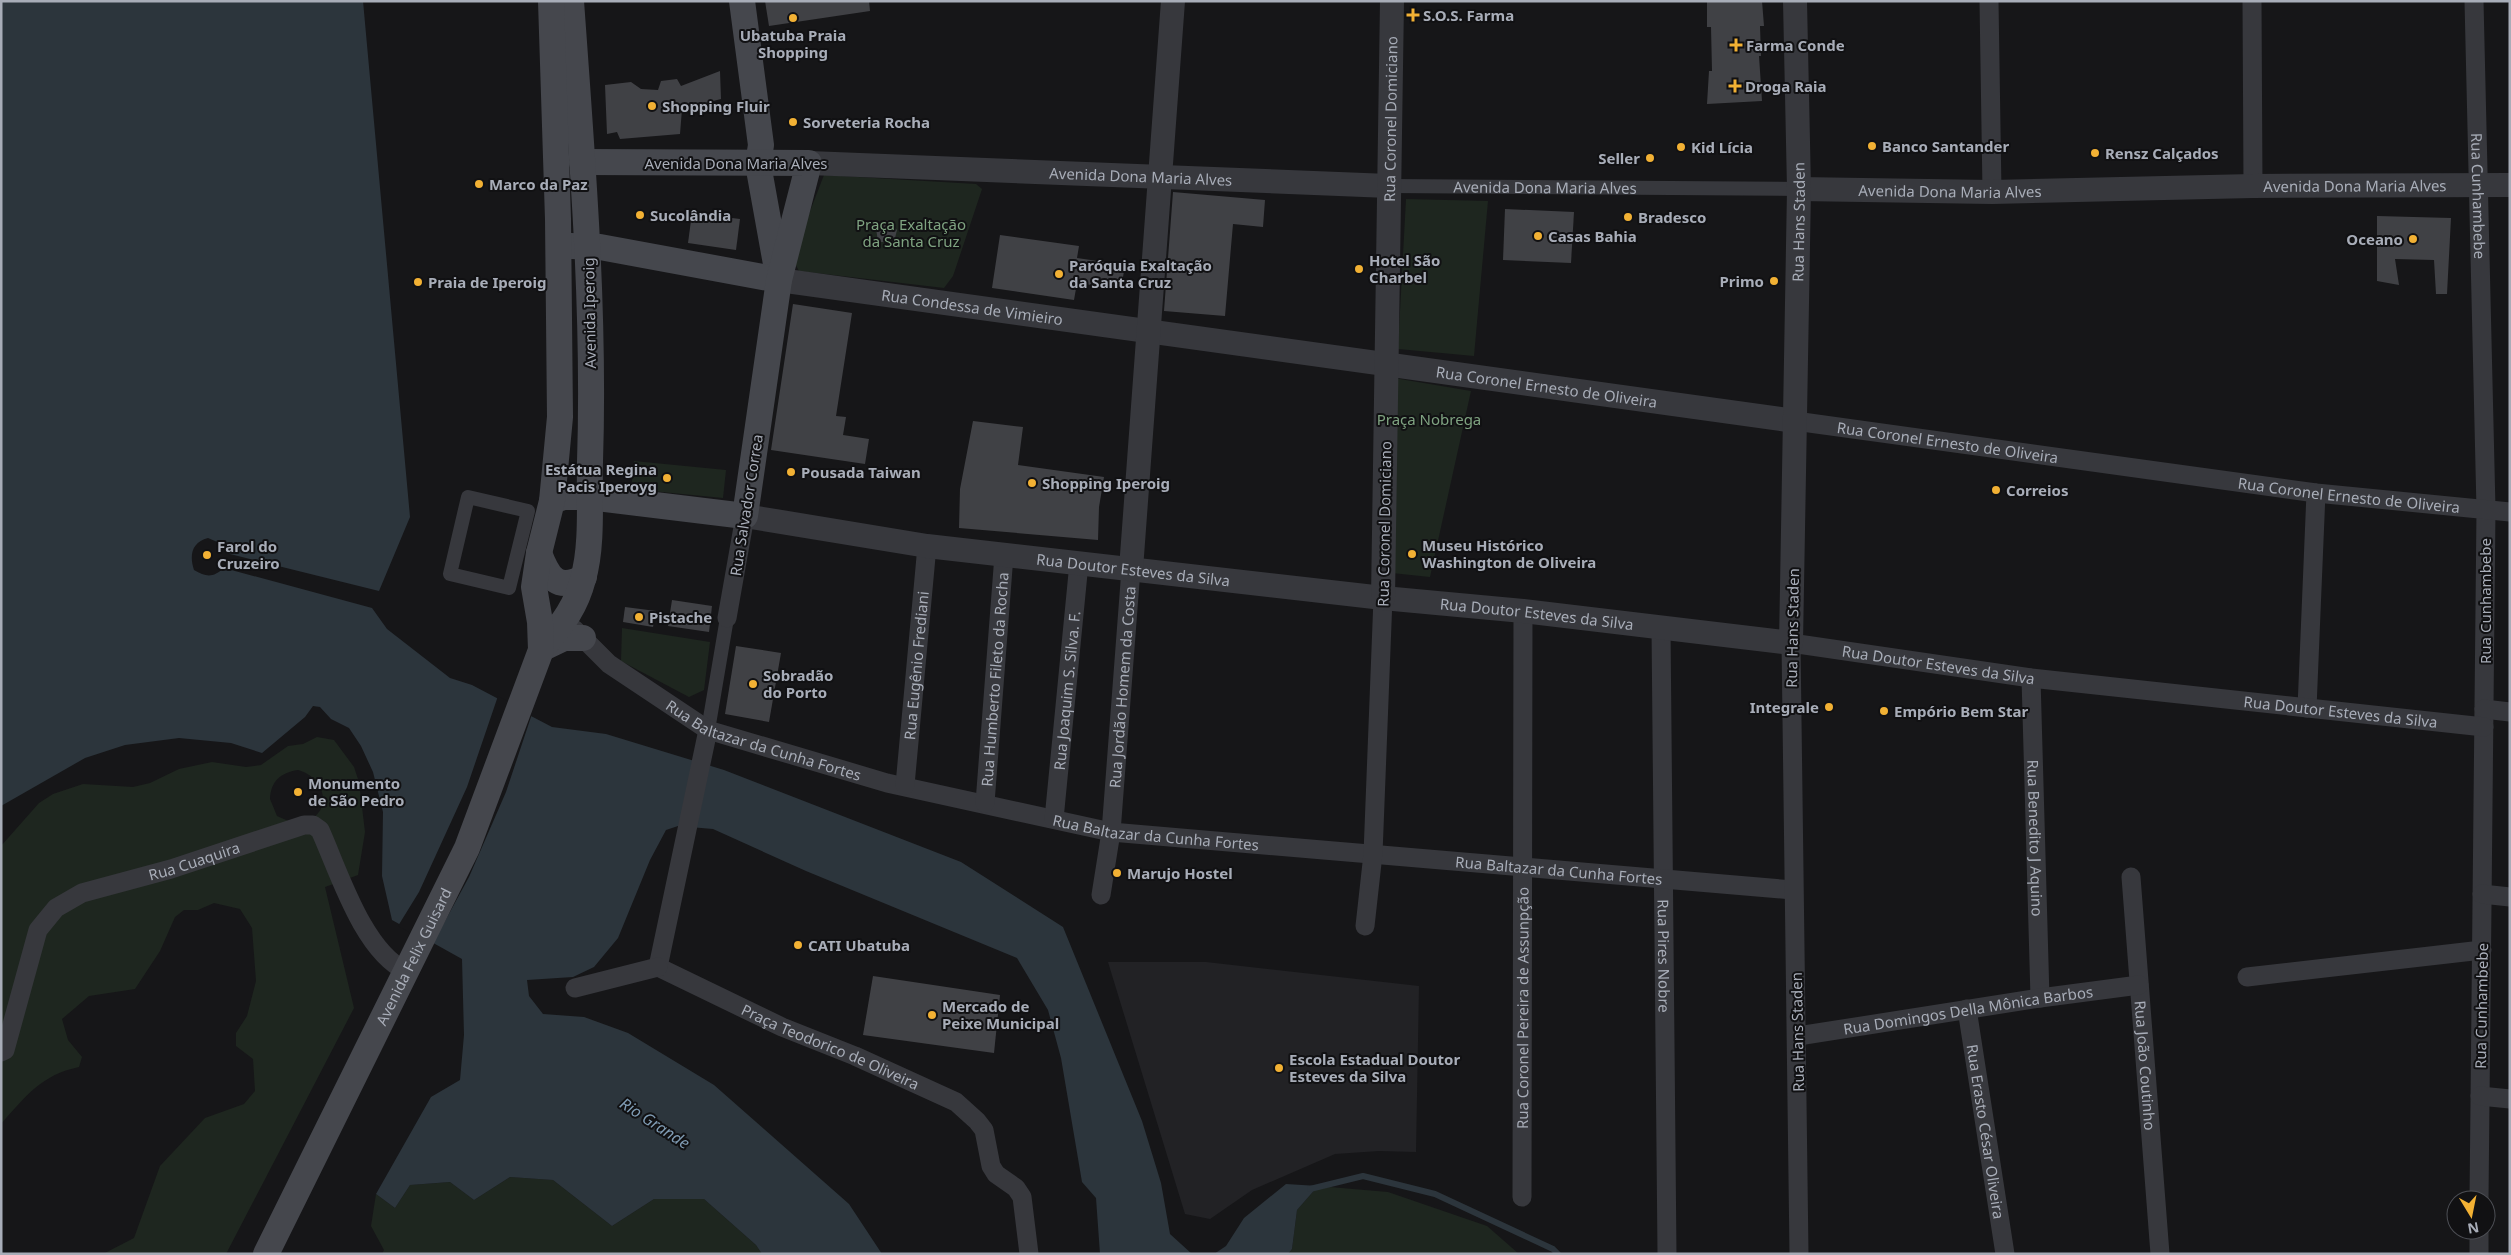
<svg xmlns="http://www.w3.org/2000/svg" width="2511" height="1255" font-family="'Noto Sans',sans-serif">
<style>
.built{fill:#222225}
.green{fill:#1e261f;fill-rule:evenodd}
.water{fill:#2c353c}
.pier{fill:#161618}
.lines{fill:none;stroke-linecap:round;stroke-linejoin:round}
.stream{stroke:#2c353c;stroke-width:6}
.building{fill:#404145}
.pedestrian{stroke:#37383d;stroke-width:14}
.minor{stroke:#37383d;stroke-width:19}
.tertiary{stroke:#37383d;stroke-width:24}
.secondary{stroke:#45474d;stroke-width:26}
.poi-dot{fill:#f2b134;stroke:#111113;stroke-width:2}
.labels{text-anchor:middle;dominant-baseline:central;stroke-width:4;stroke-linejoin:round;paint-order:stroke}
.poi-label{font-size:15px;font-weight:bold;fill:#a8adb8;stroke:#111113;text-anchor:start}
.street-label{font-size:15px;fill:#a8adb8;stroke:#111113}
.park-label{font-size:15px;fill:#7fa381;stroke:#111113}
.water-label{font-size:16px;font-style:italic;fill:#7f9bb3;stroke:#111113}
</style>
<rect width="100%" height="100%" fill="#161618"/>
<path class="built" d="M1108,962h98l213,24 -3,166 -37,-1 -44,3 -83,36 -42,29 -25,-5z"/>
<g class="green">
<path d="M824,175l152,9 6,5 -29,87 -9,12 -145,-17 -7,-13z"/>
<path d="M1406,199l82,2 -14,155 -76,-7z"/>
<path d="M1394,378l77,13 -41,186 -38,-4z"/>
<path d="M634,461l92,9 -3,28 -92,-9z"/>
<path d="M622,628l88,14 -6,48 -15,7 -68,-36z"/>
<path d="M317,737l17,3 20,27 5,15 6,50 -7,43 -33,12 29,121 -128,246h-123l31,-16 26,-72 45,-48 39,-14 11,-13 -2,-32 -17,-13v-13l11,-17 9,-35 -4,-53 -12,-19 -26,-6 -16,7h-14l-9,7 -15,34 -25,38 -46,7 -27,23 6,21 14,17 -3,10c-38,8 -53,29 -78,57v-278l38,-43 14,-9 30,-10 50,3 17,-4 29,-14 33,-7 34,5 15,-2 27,-19 15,-2zM298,770c21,5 36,32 15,48 -5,3 -13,4 -20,5l-16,-7 -7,-17c1,-18 10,-26 28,-29z"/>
<path d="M510,1177l43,3 59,46 42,-27h50l52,46 6,9h-380l2,-4 -13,-24 5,-32 19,14 15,-23 40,-3 24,18z"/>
<path d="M1318,1186l70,6 99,34 32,28h-231l4,-5 5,-39z"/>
</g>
<g class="water">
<path d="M1,1h362l47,516 -31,74 -153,-38 -4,-9 -14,-6c-16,4 -19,17 -14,32 12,7 19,8 30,-2l148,40 15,21 63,49 22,7 80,42 54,7 118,36 237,92 102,65 79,194 19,62 9,51 22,20h-92l-4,-56 -14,-16 -21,-124 -13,-48 -31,-52 -211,-87 -93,-42 -35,-3 -12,4 -16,30 -32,78 -24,29 -21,10 -46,3 2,16 14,18 41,3 44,16 86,52 135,119 33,50h-120l-6,-9 -52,-46h-50l-42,27 -59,-46 -43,-3 -36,23 -24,-18 -40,3 -15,23 -19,-14 55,-97 29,-17 4,-45 -2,-76 -70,-39 -10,-44 1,-64 -10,-40 -12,-26 -12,-18 -18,-9 -11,-12 -7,-1 -8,11 -43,36 -31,-10 -52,-5 -54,7 -40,13 -84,48z"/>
<path d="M1286,1184l32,2 -21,24 -5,39 -4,5h-74l12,-8 18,-28z"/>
</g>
<path class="pier" d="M498,696l34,18 -26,78 -37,85 -37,68 -34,-19 21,-34 48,-105z"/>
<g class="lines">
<path class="stream" d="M1310,1189l53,-13 72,18 118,55 5,5"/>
</g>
<g class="building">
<path d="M765,1h104l1,10 -101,15z"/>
<path d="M1762,1l2,25h-4l1,30h-2l3,45 -55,3 2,-33h3l-1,-44h-4v-25z"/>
<path d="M720,71l1,28 -39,10 -2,25 -60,5 -3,-7 -10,2 -2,-49 26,-3 10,7 17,1 3,-9 16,-2 4,7z"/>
<path d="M1173,192l92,8 -2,27 -30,-3 -8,92 -61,-5z"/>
<path d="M1505,209l69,3 -3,51 -68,-3z"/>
<path d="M692,213l48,6 -4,31 -48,-7z"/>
<path d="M2377,216l74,2 -4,76h-11l-2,-34 -39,-1 4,26 -22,-4z"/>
<path d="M887,220l10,10 -3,12h-16l-2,-14z"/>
<path d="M1000,235l79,11 -2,12 48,7 -4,24 -44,-6 -3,17 -82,-12z"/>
<path d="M793,304l59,9 -16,103 10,1 -3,18 26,4 -4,25 -94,-14z"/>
<path d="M973,421l50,6 -5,38 86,12 -5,30 -1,33 -139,-12 1,-39z"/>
<path d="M672,600l40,6 -3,26 -41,-6z"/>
<path d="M625,607l31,4 -3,16 -30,-5z"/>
<path d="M736,646l45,7 -12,69 -44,-8z"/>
<path d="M873,976l127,19 -6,58 -131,-18z"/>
</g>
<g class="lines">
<g class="pedestrian">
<path id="s1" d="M1389,186l410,3"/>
<path d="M468,497l60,14 -19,77 -59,-14z"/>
<path d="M708,730l19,-112"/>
</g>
<g class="minor">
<path d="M1989,1l3,191"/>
<path d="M2252,1l1,185"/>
<path id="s2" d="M2474,1l12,508 -7,691"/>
<path id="s3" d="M1795,421l521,72 194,19"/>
<path d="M727,618l18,-102"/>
<path id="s4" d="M1661,627l6,627"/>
<path id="s5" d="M574,629l35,35 99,66 179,53 224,49 682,58"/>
<path id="s6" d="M2031,678l9,320"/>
<path d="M2307,708l9,-215"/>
<path d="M2484,709l26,3"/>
<path id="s7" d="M905,785l22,-239"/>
<path id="s8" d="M985,803l19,-248"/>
<path id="s9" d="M1054,819l25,-256"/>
<path id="s10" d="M2131,877l29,377"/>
<path d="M2482,894l28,3"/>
<path id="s11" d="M1101,895l10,-63 20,-263"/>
<path d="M1365,926l8,-72 10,-256"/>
<path id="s12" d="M658,967l124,60 73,29 101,46 21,19 7,9 7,36 5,8 20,14 6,9 7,57"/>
<path d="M658,967l50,-237"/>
<path d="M2247,977l235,-27"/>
<path d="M575,988l83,-21"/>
<path id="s13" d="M1967,1009l38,245"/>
<path id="s14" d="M1798,1036l242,-38 99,-13"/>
<path id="s15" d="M1,1052l4,-2 33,-120 18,-22 26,-15 89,-24 133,-44h9l7,5c19,42 43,121 86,141"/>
<path d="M2480,1096l30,3"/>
<path id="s16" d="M1522,1197l1,-586"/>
<path id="s17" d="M1799,1254l-8,-611 240,35 453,49"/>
<path d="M2479,1254v-24"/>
</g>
<g class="tertiary">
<path id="s18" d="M809,163l580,23"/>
<path id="s19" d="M1799,189l193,3 261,-6 257,-1"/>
<path id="s20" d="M779,280l1016,141"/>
<path id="s21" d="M745,516l182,30 456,52 140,13 268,32 8,-454 -4,-188"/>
<path d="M1131,569l42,-568"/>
<path id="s22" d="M1383,598l9,-597"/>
</g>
<g class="secondary">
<path d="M742,1l19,144 -3,19 20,111"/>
<path d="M571,246l29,1 179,33"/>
<path d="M552,501l12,-4h25l156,19 34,-236 30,-117 -227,-1"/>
<path d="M539,553c9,24 18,39 45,24"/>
<path d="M541,649l23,-11h19"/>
<path d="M541,650c19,-24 34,-40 42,-71 10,-34 6,-81 7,-117 5,-153 -8,-307 -19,-461"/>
<path id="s23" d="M266,1254l201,-406 74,-198 -1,-28 -6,-35 5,-34 13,-52 8,-84 -2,-198 -7,-218"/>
</g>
</g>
<g class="poi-dot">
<path d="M1410.5 7.5h5v5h5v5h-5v5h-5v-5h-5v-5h5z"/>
<circle cx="793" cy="18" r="5"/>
<path d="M1733.5 37.5h5v5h5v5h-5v5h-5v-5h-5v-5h5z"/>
<path d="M1732.5 78.5h5v5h5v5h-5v5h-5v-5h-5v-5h5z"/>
<circle cx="652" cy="106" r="5"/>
<circle cx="793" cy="122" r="5"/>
<circle cx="1872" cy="146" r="5"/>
<circle cx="1681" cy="147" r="5"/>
<circle cx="2095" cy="153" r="5"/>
<circle cx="1650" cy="158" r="5"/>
<circle cx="479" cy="184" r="5"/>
<circle cx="640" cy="215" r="5"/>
<circle cx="1628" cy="217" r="5"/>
<circle cx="1538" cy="236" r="5"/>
<circle cx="2413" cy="239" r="5"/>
<circle cx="1359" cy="269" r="5"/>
<circle cx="1059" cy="274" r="5"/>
<circle cx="1774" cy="281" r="5"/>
<circle cx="418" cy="282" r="5"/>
<circle cx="791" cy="472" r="5"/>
<circle cx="667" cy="478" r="5"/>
<circle cx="1032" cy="483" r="5"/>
<circle cx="1996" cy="490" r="5"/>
<circle cx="1412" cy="554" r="5"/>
<circle cx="207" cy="555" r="5"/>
<circle cx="639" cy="617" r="5"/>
<circle cx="753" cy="684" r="5"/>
<circle cx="1829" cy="707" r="5"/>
<circle cx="1884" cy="711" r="5"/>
<circle cx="298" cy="792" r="5"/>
<circle cx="1117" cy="873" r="5"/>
<circle cx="798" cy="945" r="5"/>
<circle cx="932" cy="1015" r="5"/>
<circle cx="1279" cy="1068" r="5"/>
</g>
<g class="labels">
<g class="poi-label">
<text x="1423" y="15">S.O.S. Farma</text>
<text x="793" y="35" text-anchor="middle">Ubatuba Praia<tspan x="793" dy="17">Shopping</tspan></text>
<text x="1746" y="45">Farma Conde</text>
<text x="1745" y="86">Droga Raia</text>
<text x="662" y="106">Shopping Fluir</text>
<text x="803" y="122">Sorveteria Rocha</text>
<text x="1882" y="146">Banco Santander</text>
<text x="1691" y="147">Kid Lícia</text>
<text x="2105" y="153">Rensz Calçados</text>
<text x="1640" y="158" text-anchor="end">Seller</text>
<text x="489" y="184">Marco da Paz</text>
<text x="650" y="215">Sucolândia</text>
<text x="1638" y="217">Bradesco</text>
<text x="1548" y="236">Casas Bahia</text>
<text x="2403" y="239" text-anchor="end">Oceano</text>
<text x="1369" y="260">Hotel São<tspan x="1369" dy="17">Charbel</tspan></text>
<text x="1069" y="265">Paróquia Exaltação<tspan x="1069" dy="17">da Santa Cruz</tspan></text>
<text x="1764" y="281" text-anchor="end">Primo</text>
<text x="428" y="282">Praia de Iperoig</text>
<text x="657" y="469" text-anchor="end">Estátua Regina<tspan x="657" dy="17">Pacis Iperoyg</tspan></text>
<text x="801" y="472">Pousada Taiwan</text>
<text x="1042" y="483">Shopping Iperoig</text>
<text x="2006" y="490">Correios</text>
<text x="1422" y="545">Museu Histórico<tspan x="1422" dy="17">Washington de Oliveira</tspan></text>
<text x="217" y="546">Farol do<tspan x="217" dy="17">Cruzeiro</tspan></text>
<text x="649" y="617">Pistache</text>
<text x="763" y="675">Sobradão<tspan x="763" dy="17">do Porto</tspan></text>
<text x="1819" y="707" text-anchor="end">Integrale</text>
<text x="1894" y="711">Empório Bem Star</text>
<text x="308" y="783">Monumento<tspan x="308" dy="17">de São Pedro</tspan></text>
<text x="1127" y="873">Marujo Hostel</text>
<text x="808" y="945">CATI Ubatuba</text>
<text x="942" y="1006">Mercado de<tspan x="942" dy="17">Peixe Municipal</tspan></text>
<text x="1289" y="1059">Escola Estadual Doutor<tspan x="1289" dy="17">Esteves da Silva</tspan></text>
</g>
<g class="street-label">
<text stroke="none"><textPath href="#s22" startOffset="479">Rua Coronel Domiciano</textPath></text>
<text x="736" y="163">Avenida Dona Maria Alves</text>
<text stroke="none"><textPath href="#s18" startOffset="332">Avenida Dona Maria Alves</textPath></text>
<text stroke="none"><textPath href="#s19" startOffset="556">Avenida Dona Maria Alves</textPath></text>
<text stroke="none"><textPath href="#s1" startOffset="156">Avenida Dona Maria Alves</textPath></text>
<text stroke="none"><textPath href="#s19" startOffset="151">Avenida Dona Maria Alves</textPath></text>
<text stroke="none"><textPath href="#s2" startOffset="195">Rua Cunhambebe</textPath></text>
<text stroke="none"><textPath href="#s21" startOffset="1475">Rua Hans Staden</textPath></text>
<text stroke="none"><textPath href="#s20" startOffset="195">Rua Condessa de Vimieiro</textPath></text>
<text transform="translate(589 313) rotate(-91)">Avenida Iperoig</text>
<text stroke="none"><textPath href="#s20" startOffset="775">Rua Coronel Ernesto de Oliveira</textPath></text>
<text stroke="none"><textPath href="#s3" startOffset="154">Rua Coronel Ernesto de Oliveira</textPath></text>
<text stroke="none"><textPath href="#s3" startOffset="559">Rua Coronel Ernesto de Oliveira</textPath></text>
<text transform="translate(746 505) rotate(-81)">Rua Salvador Correa</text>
<text transform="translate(1384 524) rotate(-89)">Rua Coronel Domiciano</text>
<text stroke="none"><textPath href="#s21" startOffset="392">Rua Doutor Esteves da Silva</textPath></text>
<text transform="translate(2485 601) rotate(-90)">Rua Cunhambebe</text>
<text stroke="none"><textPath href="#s21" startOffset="798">Rua Doutor Esteves da Silva</textPath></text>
<text transform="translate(1792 628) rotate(-89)">Rua Hans Staden</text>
<text stroke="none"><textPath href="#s17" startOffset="760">Rua Doutor Esteves da Silva</textPath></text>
<text stroke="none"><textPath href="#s7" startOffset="120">Rua Eugênio Frediani</textPath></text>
<text stroke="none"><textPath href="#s8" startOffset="124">Rua Humberto Fileto da Rocha</textPath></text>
<text stroke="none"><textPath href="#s11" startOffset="209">Rua Jordão Homem da Costa</textPath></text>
<text stroke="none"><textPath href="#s9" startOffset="129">Rua Joaquim S. Silva. F.</textPath></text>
<text stroke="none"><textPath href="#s17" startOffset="1165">Rua Doutor Esteves da Silva</textPath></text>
<text stroke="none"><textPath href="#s5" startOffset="224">Rua Baltazar da Cunha Fortes</textPath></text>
<text stroke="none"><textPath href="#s5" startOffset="629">Rua Baltazar da Cunha Fortes</textPath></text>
<text stroke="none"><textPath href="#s6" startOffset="160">Rua Benedito J Aquino</textPath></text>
<text stroke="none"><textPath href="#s15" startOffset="304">Rua Cuaquira</textPath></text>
<text stroke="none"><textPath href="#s5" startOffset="1034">Rua Baltazar da Cunha Fortes</textPath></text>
<text stroke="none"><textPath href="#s4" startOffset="329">Rua Pires Nobre</textPath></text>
<text stroke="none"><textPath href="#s23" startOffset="332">Avenida Felix Guisard</textPath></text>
<text transform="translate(2481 1006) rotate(-89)">Rua Cunhambebe</text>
<text stroke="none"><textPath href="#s16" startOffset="189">Rua Coronel Pereira de Assunpção</textPath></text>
<text stroke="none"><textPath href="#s14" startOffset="172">Rua Domingos Della Mônica Barbos</textPath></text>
<text transform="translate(1797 1032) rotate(-91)">Rua Hans Staden</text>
<text stroke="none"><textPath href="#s12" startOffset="190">Praça Teodorico de Oliveira</textPath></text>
<text stroke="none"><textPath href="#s10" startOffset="189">Rua João Coutinho</textPath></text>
<text stroke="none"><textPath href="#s13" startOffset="124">Rua Erasto César Oliveira</textPath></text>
</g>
<g class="park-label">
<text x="911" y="224">Praça Exaltação<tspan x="911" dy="17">da Santa Cruz</tspan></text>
<text x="1429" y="419">Praça Nobrega</text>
</g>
<g class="water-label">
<text transform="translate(655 1123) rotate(33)">Rio Grande</text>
</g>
</g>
<rect width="2511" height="1255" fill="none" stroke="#a8adb8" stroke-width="5"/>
<g transform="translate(2471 1215) rotate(170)"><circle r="24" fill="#111113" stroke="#4d4f55"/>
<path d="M0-4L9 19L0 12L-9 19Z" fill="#f2b134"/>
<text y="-8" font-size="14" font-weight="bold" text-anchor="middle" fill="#a8adb8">N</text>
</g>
</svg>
